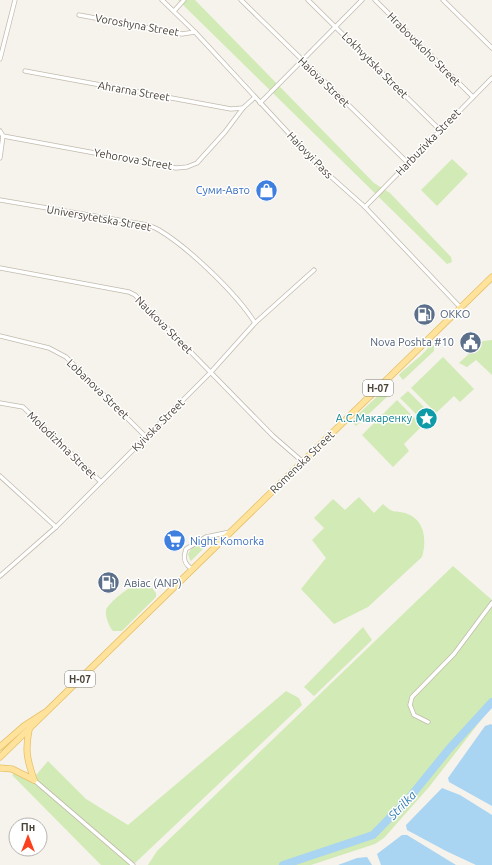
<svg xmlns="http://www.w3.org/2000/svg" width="492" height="865" font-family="Ubuntu,sans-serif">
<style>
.green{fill:#d2eab5}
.water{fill:#a9d4f2}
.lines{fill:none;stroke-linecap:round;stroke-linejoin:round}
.river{stroke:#a9d4f2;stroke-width:8}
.street-casing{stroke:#c2bbae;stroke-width:5}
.primary-casing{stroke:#e6c16a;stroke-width:7}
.street{stroke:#fff;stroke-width:3.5}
.primary{stroke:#ffe39c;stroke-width:5.5}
.labels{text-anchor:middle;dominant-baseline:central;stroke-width:3;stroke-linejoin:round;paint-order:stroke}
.shield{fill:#fff;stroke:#817c74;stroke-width:1}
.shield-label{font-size:10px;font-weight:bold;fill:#4b4439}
.street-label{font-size:11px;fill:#4b4439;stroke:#fff}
.shop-label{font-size:11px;fill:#366cbe;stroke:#fff;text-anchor:end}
.service-label{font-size:11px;fill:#4e5e75;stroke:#fff;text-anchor:start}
.culture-label{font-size:11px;fill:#0d838f;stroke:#fff;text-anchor:end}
.water-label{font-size:12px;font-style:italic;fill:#2e7ab2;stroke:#fff}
</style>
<rect width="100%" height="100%" fill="#f6f3ec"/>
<g class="green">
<path d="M178,0h17l179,183 16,10 61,64 1,5 -5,2z"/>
<path d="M452,159l16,15 -31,32 -16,-16z"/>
<path d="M492,340v35l-16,-15 -9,7 -8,-4 24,-22z"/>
<path d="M430,344l4,2v5l-31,29 -4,-5c8,-9 28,-22 31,-31z"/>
<path d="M443,357l31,32 -14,13 -6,-6 -18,17 -25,-25z"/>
<path d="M385,389l5,5 -34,32 -5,-5z"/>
<path d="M408,391l16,16 -8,7 -16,-16z"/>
<path d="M397,400l25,26 -18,18 5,7 -16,16 -31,-32z"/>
<path d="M359,497l15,16 9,-9c11,10 9,6 22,9 20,6 22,27 17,44l-54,50 -34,17 -33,-35 25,-31 -14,-18 12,-12 -10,-10 19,-19 12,11z"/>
<path d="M212,540l-21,21 -1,-1 -2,-6 4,-6z"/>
<path d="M453,566l39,34v106l-63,81 -45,51 -9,6 -64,21h-163l9,-14z"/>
<path d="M138,584l14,4 4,5v4l-34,34h-9c-4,-4 -8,-15 -7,-21 2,-7 25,-25 32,-26z"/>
<path d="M363,627l9,13 -58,56 -10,-9z"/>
<path d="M286,691l13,7 3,7 -169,160h-32l-89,-90 5,-3 14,9 17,-20 38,38 42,26z"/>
</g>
<g class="water">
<path d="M491,724l1,1v81l-43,-24 -1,-4 37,-52z"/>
<path d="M442,788l18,7 32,20v50h-16l-30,-14 -39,-21 -1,-5z"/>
<path d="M402,835h5l49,30h-75l-4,-11z"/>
<path d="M367,857l5,8h-34l19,-7z"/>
</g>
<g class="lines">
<path class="river" d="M283,865l90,-30 37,-38 39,-48 43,-47"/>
<defs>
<g id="street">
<path d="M162,0l33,32 125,135 45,40 95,100"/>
<path d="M241,0l167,163"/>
<path d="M308,0l132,130"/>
<path d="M375,0l98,97"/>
<path d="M443,0l49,48"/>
<path d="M174,11l10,-11"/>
<path d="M79,15l103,19 13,-2"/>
<path d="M0,59l15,-59"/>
<path d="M25,71l206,38 12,-1"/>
<path d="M260,103l102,-103"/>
<path d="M0,131l3,5 173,32 11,-1 10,-4 28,-31 18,-24 12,-11"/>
<path d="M0,158l3,-22"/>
<path d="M0,200l142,24c6,1 12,3 17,6 30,18 78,64 96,93"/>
<path d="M365,207l127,-129"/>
<path d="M0,268l129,24 6,3 138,141 30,26"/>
<path d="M0,336l49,12 17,9 80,80"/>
<path d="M0,403l23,4 78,75"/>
<path d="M0,476l56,51"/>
<path d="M192,569c-8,-5 -9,-11 -6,-20l20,-12 24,-5"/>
<path d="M0,576l56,-49 155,-155 44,-49 59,-53"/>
<path d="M428,722l-14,-7 -4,-10 2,-8 42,-43 38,-51"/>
<path d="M34,780l99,85"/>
</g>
<g id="primary">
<path d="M29,730c-4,21 -2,29 5,50"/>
<path d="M0,747l24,-21 20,-13"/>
<path d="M0,757l492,-480"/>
<path d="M0,768l12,1 22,11"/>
</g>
</defs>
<use href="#street" class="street-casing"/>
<use href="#primary" class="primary-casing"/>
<use href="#street" class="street"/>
<use href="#primary" class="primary"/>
</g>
<defs>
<symbol id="shop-disc" viewBox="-11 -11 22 22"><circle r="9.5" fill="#3f7fe0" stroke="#fff"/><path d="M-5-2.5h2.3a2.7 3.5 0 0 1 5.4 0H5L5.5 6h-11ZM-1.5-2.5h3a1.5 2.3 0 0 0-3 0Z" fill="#fff"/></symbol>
<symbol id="fuel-disc" viewBox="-11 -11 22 22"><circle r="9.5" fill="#5c6f8a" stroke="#fff"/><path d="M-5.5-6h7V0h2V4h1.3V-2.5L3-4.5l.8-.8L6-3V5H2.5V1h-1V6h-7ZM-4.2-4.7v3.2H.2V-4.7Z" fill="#fff"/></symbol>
<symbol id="civic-disc" viewBox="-11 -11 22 22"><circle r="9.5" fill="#5c6f8a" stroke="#fff"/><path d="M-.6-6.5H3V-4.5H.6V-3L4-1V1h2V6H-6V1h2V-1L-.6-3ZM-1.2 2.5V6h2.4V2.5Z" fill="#fff"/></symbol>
<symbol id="sight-disc" viewBox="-11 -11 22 22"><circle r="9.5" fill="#0f9aa8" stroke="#fff"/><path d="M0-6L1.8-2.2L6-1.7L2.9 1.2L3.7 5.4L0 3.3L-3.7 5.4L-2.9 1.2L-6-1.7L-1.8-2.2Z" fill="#fff"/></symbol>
<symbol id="supermarket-disc" viewBox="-11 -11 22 22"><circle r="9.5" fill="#3f7fe0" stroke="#fff"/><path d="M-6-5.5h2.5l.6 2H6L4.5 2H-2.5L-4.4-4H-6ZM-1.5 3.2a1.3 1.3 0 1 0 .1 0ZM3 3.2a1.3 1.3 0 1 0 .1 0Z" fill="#fff"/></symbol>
</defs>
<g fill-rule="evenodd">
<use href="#shop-disc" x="254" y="178" width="25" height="25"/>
<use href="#fuel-disc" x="412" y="302" width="25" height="25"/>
<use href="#civic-disc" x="458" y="330" width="25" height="25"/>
<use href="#sight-disc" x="414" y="406" width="25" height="25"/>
<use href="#supermarket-disc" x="162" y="528" width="25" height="25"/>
<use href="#fuel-disc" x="96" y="570" width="25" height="25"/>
</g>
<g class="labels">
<g class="shield">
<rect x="363" y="380" width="30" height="16" rx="3"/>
<rect x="65" y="671" width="30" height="16" rx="3"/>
</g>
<g class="shield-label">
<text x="378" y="388">Н-07</text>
<text x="80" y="679">Н-07</text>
</g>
<g class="street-label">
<text transform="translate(137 25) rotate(10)">Voroshyna Street</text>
<text transform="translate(424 49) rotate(45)">Hrabovskoho Street</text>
<text transform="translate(375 65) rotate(45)">Lokhvytska Street</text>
<text transform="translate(324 82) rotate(44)">Haiova Street</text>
<text transform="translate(134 91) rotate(10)">Ahrarna Street</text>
<text transform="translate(428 142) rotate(-46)">Harbuzivka Street</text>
<text transform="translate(310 155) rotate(46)">Haiovyi Pass</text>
<text transform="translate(133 159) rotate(10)">Yehorova Street</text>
<text transform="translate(99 218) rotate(10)">Universytetska Street</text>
<text transform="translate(164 325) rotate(45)">Naukova Street</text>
<text transform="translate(98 389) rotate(44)">Lobanova Street</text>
<text transform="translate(158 425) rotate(-45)">Kyivska Street</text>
<text transform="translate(62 445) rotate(44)">Molodizhna Street</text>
<text transform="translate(302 462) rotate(-44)">Romenska Street</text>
</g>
<g class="shop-label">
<text x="250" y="190">Суми-Авто</text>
<text x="190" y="541" text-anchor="start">Night Komorka</text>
</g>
<g class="service-label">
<text x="440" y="314">ОККО</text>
<text x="454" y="342" text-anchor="end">Nova Poshta #10</text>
<text x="124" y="583">Авіас (ANP)</text>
</g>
<g class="culture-label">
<text x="412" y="418">А.С.Макаренку</text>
</g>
<g class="water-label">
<text transform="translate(402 805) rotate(-46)">Strilka</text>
</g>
</g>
<g transform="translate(28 837)"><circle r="19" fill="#ffffff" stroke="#b7b4b0"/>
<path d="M0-3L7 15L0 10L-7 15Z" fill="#fc3f1d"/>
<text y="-6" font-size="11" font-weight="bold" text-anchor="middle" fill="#4b4439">Пн</text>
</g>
</svg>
